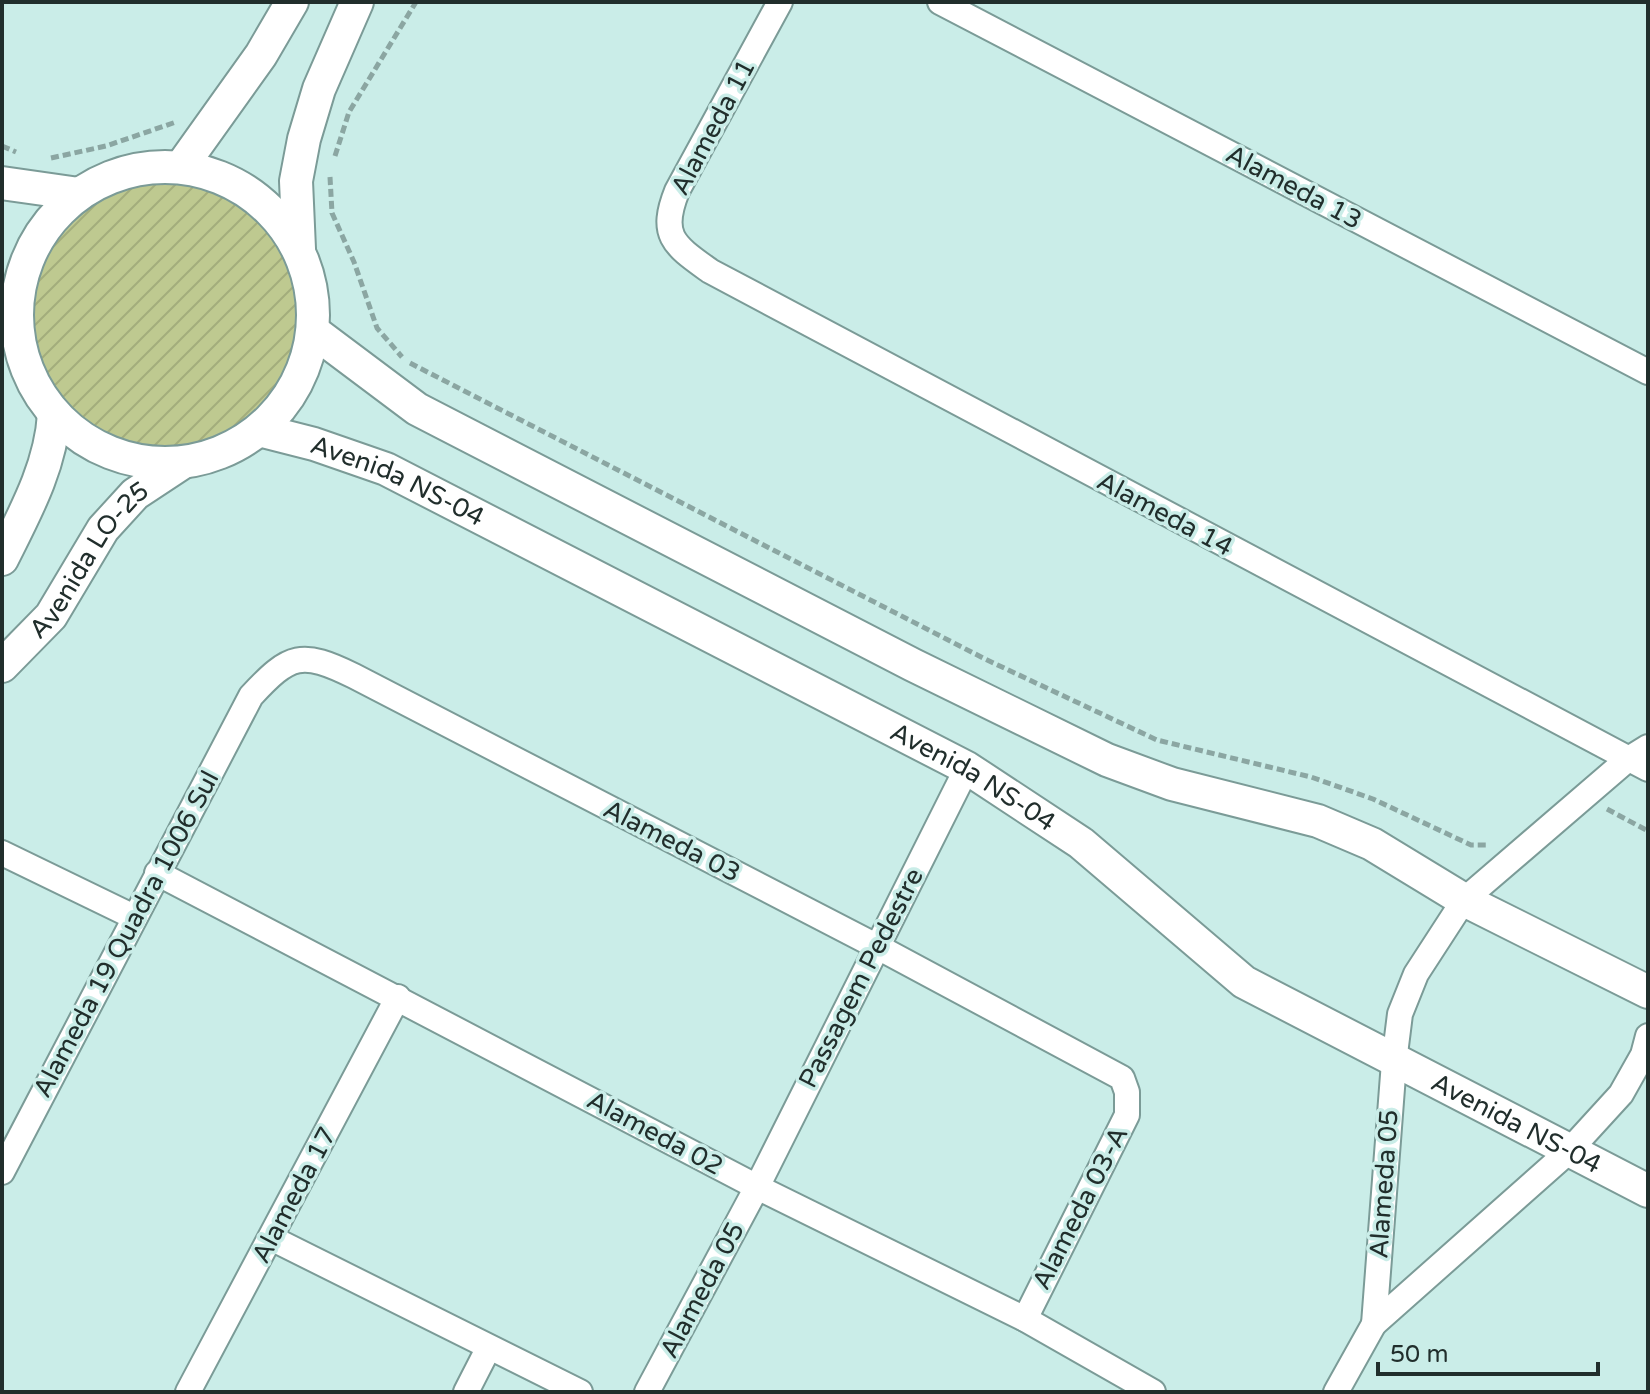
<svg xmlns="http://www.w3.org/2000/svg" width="1650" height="1394" font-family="'Varela Round',sans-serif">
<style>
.garden{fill:url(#garden-furrows)}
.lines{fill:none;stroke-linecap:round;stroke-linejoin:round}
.minor-casing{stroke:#7b9b97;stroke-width:28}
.tertiary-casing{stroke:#7b9b97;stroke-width:36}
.path{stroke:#8ba6a2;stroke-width:5;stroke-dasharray:8 4;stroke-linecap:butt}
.minor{stroke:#fff;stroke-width:24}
.tertiary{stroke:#fff;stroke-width:32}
.labels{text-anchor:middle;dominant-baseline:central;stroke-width:7;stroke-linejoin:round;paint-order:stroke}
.street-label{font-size:26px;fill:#212e2c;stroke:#caede8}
</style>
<defs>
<pattern id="garden-furrows" width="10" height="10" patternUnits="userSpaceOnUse" patternTransform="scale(2)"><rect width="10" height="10" fill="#bec990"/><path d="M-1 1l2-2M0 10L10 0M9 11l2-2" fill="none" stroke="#a3ad7c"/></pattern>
</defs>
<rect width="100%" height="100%" fill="#caede8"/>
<circle class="garden" cx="163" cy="314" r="145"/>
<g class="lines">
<defs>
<g id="minor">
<path d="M780,2l-103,189c-18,45 -3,54 33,80l938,498"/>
<path d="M940,2l708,370"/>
<path d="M2,853l132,64"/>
<path d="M157,873l600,314 268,132 128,73"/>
<path d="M2,1172l249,-476c39,-42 50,-46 103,-20l522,270 246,132 5,14v23l-102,204"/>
<path d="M271,1238l309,154"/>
<path d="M1374,1324l20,-262 6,-48 16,-40 48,-74 163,-140 21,-13"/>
<path d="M188,1392l210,-395"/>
<path d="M466,1392l22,-43"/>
<path d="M647,1392l110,-205 210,-419"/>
<path d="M1336,1392l38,-68 194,-172 53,-58 22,-39 5,-19"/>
</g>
<g id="tertiary">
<path d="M181,167l80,-112 31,-53"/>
<circle cx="165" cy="315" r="148"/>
<path d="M2,183l77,11"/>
<path d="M299,249l-3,-68 8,-42 15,-50 38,-87"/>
<path d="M313,331l104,78 496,256 194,95 65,24 146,37 54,23 92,56 184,92"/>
<path id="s1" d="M259,430l55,14 72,25 581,299 114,75 163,139 404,209"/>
<path d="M2,559c23,-46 49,-93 52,-145"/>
<path id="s2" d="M2,666l49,-50 52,-87 32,-35 47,-31"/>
</g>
</defs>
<use href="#minor" class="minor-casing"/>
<use href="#tertiary" class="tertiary-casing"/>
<g class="path">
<path d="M2,146l14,6"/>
<path d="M335,156l14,-44 67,-110"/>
<path d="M51,158l55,-12 70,-24"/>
<path d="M330,177l2,36 22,49 23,66 25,29"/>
<path d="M410,363l575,296 172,81 154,37 62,22 98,46h16"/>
<path d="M1607,809l41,22"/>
</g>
<use href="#minor" class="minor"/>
<use href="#tertiary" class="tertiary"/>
</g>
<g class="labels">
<g class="street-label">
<text transform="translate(713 127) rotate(-62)">Alameda 11</text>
<text transform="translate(1294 187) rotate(28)">Alameda 13</text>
<text stroke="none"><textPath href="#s1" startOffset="148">Avenida NS-04</textPath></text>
<text transform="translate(1165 514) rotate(28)">Alameda 14</text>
<text stroke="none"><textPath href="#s2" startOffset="138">Avenida LO-25</textPath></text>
<text stroke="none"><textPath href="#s1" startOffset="796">Avenida NS-04</textPath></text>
<text transform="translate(672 841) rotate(27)">Alameda 03</text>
<text transform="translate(126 934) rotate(-62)">Alameda 19 Quadra 1006 Sul</text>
<text transform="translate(861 978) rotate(-63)">Passagem Pedestre</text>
<text stroke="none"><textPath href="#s1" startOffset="1444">Avenida NS-04</textPath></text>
<text transform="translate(655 1133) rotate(28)">Alameda 02</text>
<text transform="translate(1384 1184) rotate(-86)">Alameda 05</text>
<text transform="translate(294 1195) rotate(-62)">Alameda 17</text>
<text transform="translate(1080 1208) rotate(-63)">Alameda 03-A</text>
<text transform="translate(702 1290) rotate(-62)">Alameda 05</text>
</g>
</g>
<rect width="1650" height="1394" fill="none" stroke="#212e2c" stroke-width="8"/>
<path d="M1378 1362v12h220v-12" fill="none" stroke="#212e2c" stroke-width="4"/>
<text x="1390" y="1362" font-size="24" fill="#212e2c" stroke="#caede8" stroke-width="6" paint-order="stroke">50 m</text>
</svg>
